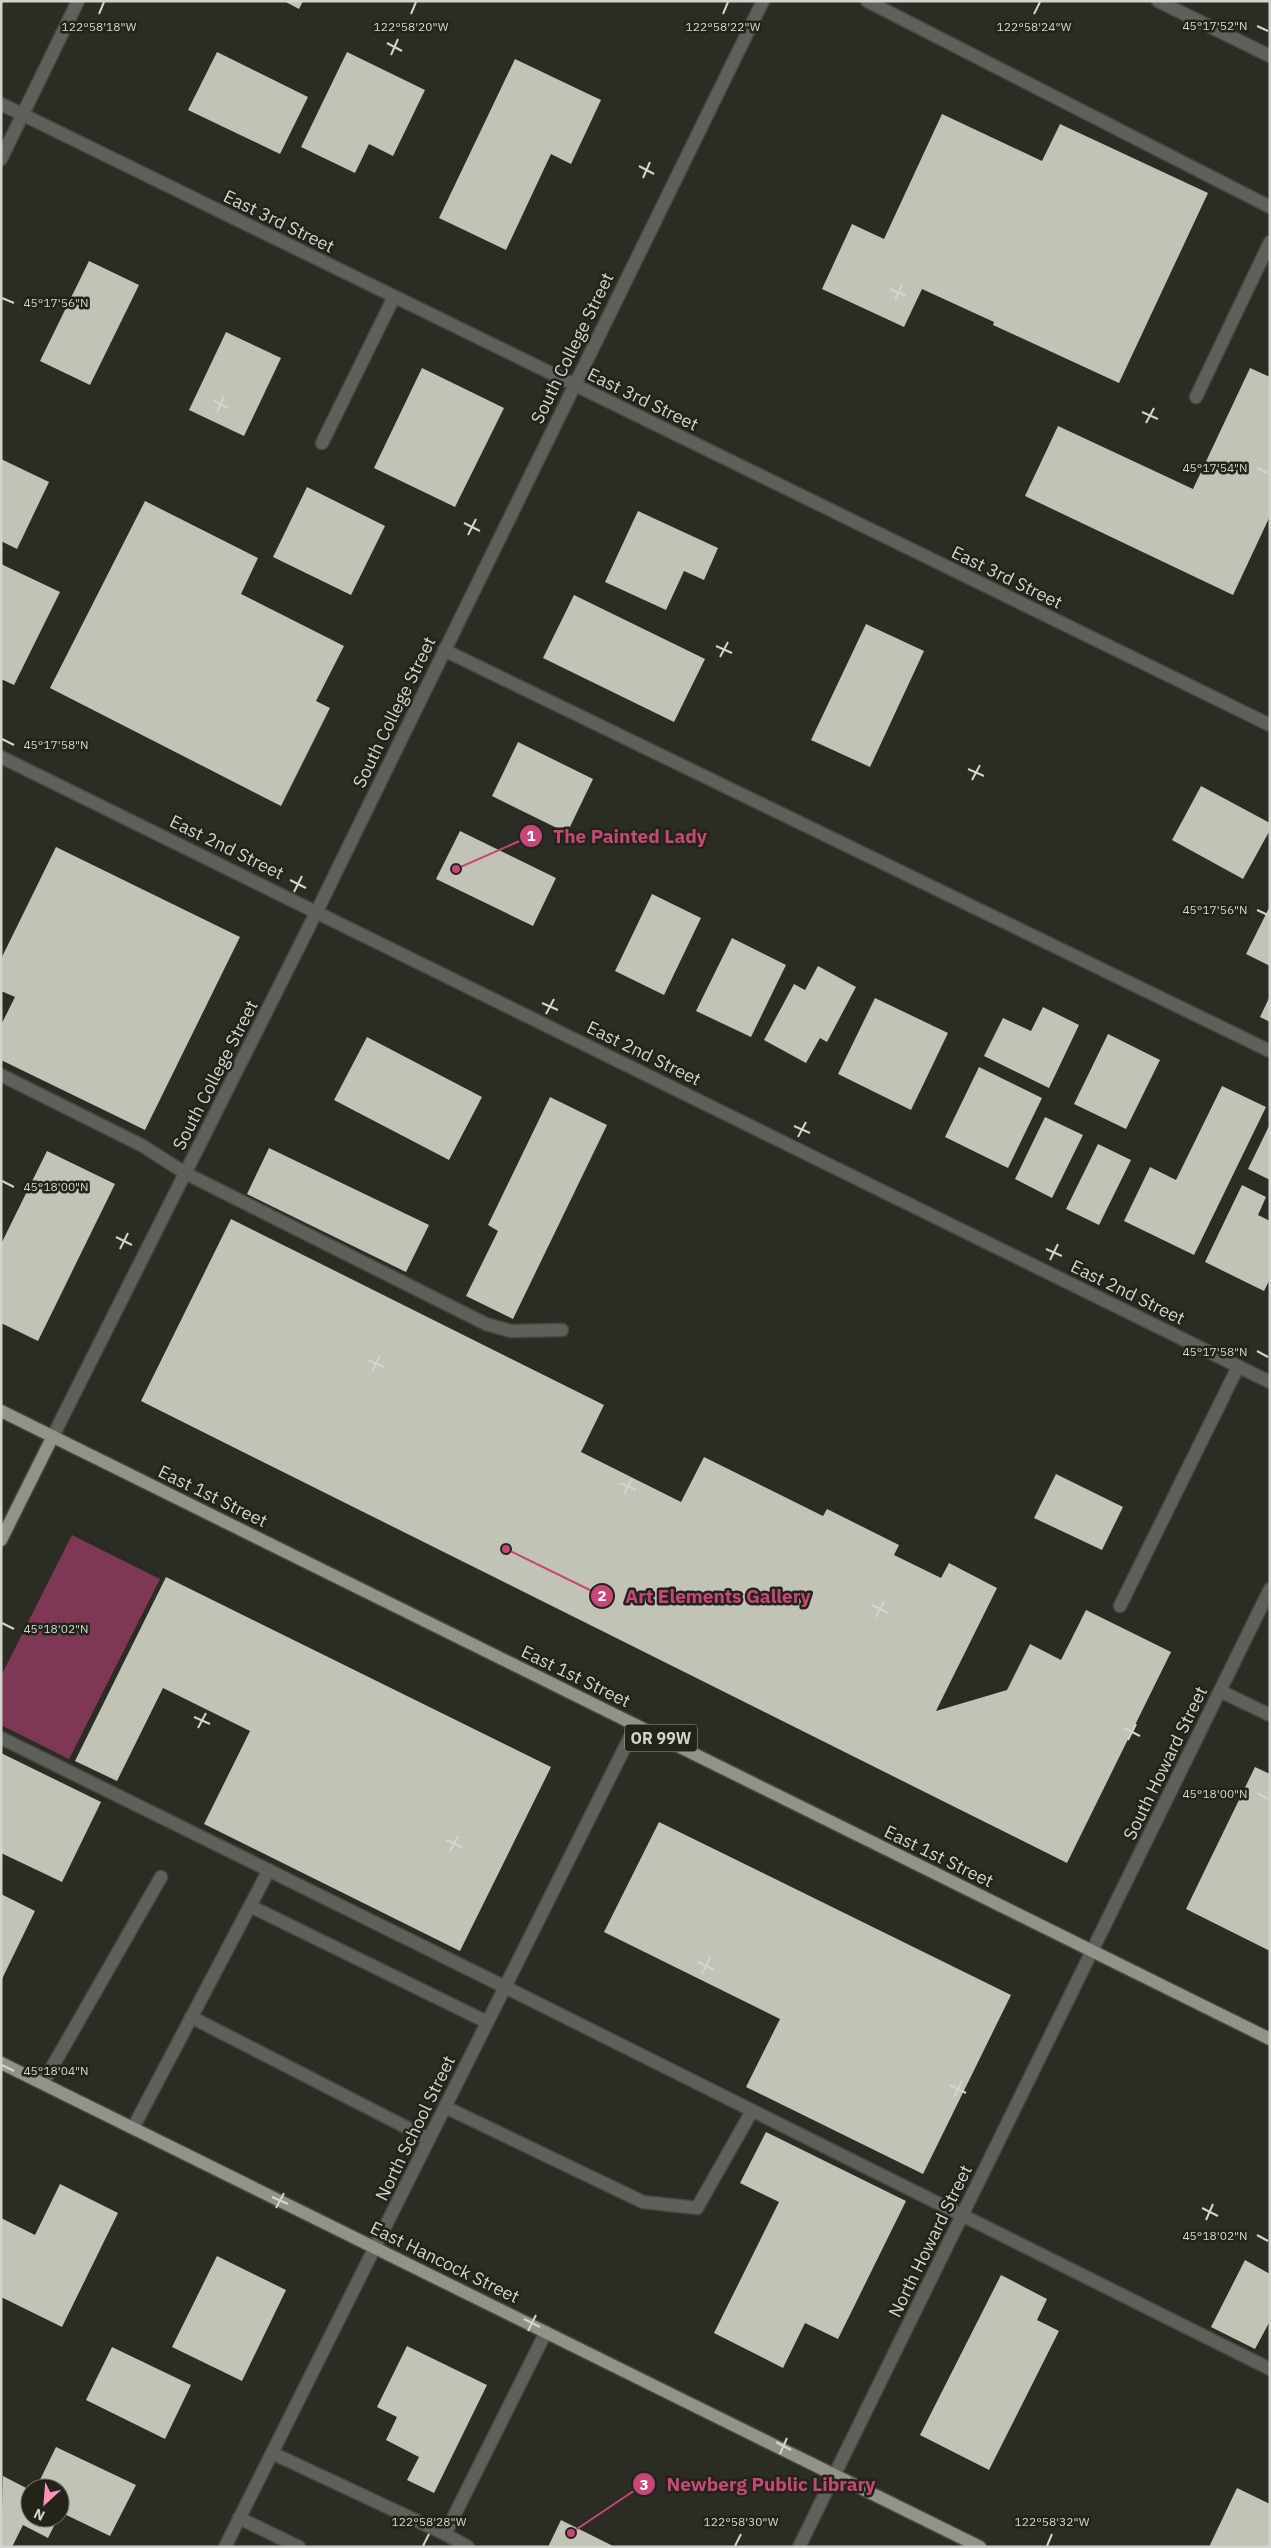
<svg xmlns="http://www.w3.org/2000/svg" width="1271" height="2548" font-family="'IBM Plex Sans',sans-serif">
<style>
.green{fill:#7e3856}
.building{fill:#c1c3b7}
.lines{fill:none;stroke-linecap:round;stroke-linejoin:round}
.minor-casing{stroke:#46483f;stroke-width:15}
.major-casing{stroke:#46483f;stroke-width:15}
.minor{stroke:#5f605b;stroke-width:12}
.major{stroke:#919389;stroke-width:12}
.ticks{fill:none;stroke:#d3d4ce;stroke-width:2}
.labels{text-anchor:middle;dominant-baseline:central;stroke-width:5;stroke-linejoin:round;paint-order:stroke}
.shield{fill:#22241a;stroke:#9e9f98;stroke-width:1}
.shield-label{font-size:16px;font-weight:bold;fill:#d3d4ce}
.street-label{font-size:18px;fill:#d3d4ce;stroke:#22241a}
.ticks-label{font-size:12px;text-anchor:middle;fill:#d3d4ce;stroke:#22241a;stroke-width:5;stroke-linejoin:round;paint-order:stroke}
.leader{fill:none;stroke:#c64778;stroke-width:2}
.callout-dot{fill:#c64778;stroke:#22241a;stroke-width:2}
.mark-label{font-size:15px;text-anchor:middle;font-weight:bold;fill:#fff}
.callout-label{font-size:19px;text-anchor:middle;font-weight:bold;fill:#c64778;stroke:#22241a;stroke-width:5;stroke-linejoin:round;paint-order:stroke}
</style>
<rect width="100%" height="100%" fill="#2b2d24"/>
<path class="green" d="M72,1535l88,44 -91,180 -68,-34v-49z"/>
<g class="building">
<path d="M284,1h19l-4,8z"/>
<path d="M217,52l91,45 -28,57 -92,-44z"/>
<path d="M347,52l78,38 -32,66 -24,-12 -14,29 -54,-26z"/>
<path d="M515,59l86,41 -30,64 -20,-10 -45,96 -67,-32z"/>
<path d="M942,114l100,47 18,-37 148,69 -89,190 -126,-58 1,-3 -72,-33 -18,38 -82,-38 30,-65 32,15z"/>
<path d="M89,261l50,24 -49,100 -50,-24z"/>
<path d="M226,332l55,26 -37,78 -55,-26z"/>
<path d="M422,368l82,40 -49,99 -81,-39z"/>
<path d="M1250,368l20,9v139l-37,79 -208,-99 33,-70 135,63z"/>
<path d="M1,459l48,23 -32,67 -16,-8z"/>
<path d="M307,487l78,39 -34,69 -78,-38z"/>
<path d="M145,501l113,57 -17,36 103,52 -28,55 14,7 -49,98 -231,-118z"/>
<path d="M638,511l80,37 -14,32 -20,-9 -18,39 -61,-28z"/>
<path d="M1,564l59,28 -46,93 -13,-6z"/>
<path d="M574,595l131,64 -31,63 -131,-64z"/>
<path d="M866,624l58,27 -54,116 -59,-27z"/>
<path d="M518,742l75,37 -26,54 -75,-37z"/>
<path d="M1201,786l69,37v7l-27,49 -71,-39z"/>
<path d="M460,831l96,47 -23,48 -97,-47z"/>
<path d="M56,847l184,90 -95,193 -144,-70v-35l14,-28 -14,-6v-32z"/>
<path d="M652,894l49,24 -37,77 -49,-24z"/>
<path d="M1270,906v60l-24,-12z"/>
<path d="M732,938l54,27 -35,72 -55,-26z"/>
<path d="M818,966l38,21 -29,55 -7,-4 -14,25 -42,-23 30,-56 11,6z"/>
<path d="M1270,996v26l-10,-5z"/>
<path d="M875,998l73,35 -37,77 -73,-36z"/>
<path d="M1043,1007l36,18 -30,63 -65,-32 19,-38 28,13z"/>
<path d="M1108,1034l52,26 -34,69 -52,-25z"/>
<path d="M367,1037l115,60 -33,63 -115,-60z"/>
<path d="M979,1067l63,31 -34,70 -63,-31z"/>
<path d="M1222,1086l44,21 -72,148 -70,-34 26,-54 26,13z"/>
<path d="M550,1097l57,28 -94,194 -47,-23 32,-65 -10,-6z"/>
<path d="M1045,1117l38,18 -31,63 -37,-19z"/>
<path d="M1270,1124v56l-22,-11z"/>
<path d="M1098,1144l33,16 -32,65 -33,-16z"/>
<path d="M269,1148l160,77 -23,47 -159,-78z"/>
<path d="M47,1151l68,33 -77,157 -37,-18v-79z"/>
<path d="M1242,1185l24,12 -8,18 12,6v58l-6,12 -59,-29z"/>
<path d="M231,1219l373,186 -23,47 100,50 23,-45 119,59 4,-7 72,36 -5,10 47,23 8,-15 48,25 -61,123 71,-21 23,-46 31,16 25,-50 85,42 -104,211 -926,-462z"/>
<path d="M1056,1474l67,33 -21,43 -68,-32z"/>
<path d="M166,1577l385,190 -91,184 -256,-127 46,-93 -87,-43 -46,93 -42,-20z"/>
<path d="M1,1753l100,49 -39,80 -61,-29z"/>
<path d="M1255,1767l15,7v177l-84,-42z"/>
<path d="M659,1822l352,173 -88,179 -177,-87 34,-68 -176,-87z"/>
<path d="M1,1894l34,17 -34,70z"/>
<path d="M766,2132l140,69 -68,138 -33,-16 -22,45 -69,-35 65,-131 -39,-19z"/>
<path d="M60,2184l58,29 -56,114 -61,-30v-79l34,17z"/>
<path d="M217,2256l69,34 -44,91 -70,-34z"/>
<path d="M1245,2260l25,14v47l-15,28 -44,-22z"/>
<path d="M1001,2275l46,24 -10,21 22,11 -70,139 -69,-35z"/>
<path d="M407,2346l80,39 -53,108 -27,-13 12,-23 -33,-17 11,-23 -20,-10z"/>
<path d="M112,2347l79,38 -26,54 -79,-39z"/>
<path d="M56,2447l80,38 -26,51 -50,-24v-24h-24z"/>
<path d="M3,2476l27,14v28h28l-10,20 -25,-13 -11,22h-11z"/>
<path d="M1237,2488l33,16v43h-61z"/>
<path d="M561,2520l54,27h-67z"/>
</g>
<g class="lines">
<defs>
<g id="minor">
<path d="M867,1l403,206"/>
<path d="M1158,1l112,55"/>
<path d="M1,104l1269,621"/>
<path d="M1,159l77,-158"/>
<path d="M1196,397l74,-155"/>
<path d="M322,443l72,-146"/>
<path d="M444,650l826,401"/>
<path d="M1,757l1269,625"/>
<path d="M1,1075l142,71 42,27 301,151 25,7 51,-1"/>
<path d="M53,1436l264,-525 446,-910"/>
<path d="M1120,1606l118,-239"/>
<path d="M1220,1691l50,24"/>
<path d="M1,1738l504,249 765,382"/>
<path d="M250,1906l237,116"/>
<path d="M191,2017l238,122"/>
<path d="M43,2083l118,-206"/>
<path d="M445,2107l198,95 54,6 55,-97"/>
<path d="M133,2128l136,-258"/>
<path d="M272,2453l173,81 101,-202"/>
<path d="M239,2518l60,29"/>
<path d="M445,2534l23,13"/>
<path d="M225,2547l411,-822"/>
<path d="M799,2547l471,-958"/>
</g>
<g id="major">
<path d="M1,1411l1269,628"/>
<path d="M1,1540l52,-104"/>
<path d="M1,2063l979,484"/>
</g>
</defs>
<use href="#minor" class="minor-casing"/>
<use href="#major" class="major-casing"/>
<use href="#minor" class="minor"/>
<use href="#major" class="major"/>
</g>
<path class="ticks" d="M99,14l5,-12M411,14l5,-12M723,14l5,-12M1034,14l6,-12M1257,26l11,5M387,43l15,8M391,55l7,-16M639,166l15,8M643,178l7,-16M890,289l16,7M2,298l12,5M895,300l7,-15M213,400l15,8M217,412l7,-16M1142,412l16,7M1146,423l8,-15M1257,468l11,5M464,523l16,8M468,535l8,-16M716,646l16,7M720,657l8,-15M2,739l12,6M968,769l16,7M972,780l8,-15M290,880l16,8M294,892l8,-16M1257,910l11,5M542,1003l16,7M546,1014l8,-15M794,1126l16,7M798,1137l8,-15M2,1181l12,6M116,1237l16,8M120,1249l8,-16M1046,1249l16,7M1050,1260l8,-16M1257,1351l11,6M368,1360l16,7M372,1371l8,-15M620,1483l16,7M624,1494l8,-15M872,1605l16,8M876,1617l8,-16M2,1623l12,6M194,1717l16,7M198,1728l8,-15M1124,1728l16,8M1128,1740l8,-16M1257,1793l11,6M446,1840l16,7M450,1851l8,-15M698,1962l16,8M702,1974l8,-16M2,2065l12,6M950,2085l16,8M954,2097l8,-16M272,2197l16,7M276,2208l8,-15M1202,2208l16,8M1206,2220l7,-16M1257,2235l11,6M524,2319l16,8M528,2331l8,-16M776,2442l15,8M780,2454l7,-16M423,2546l6,-12M735,2546l6,-12M1047,2546l5,-12"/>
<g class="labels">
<rect class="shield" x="625" y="1724.5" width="72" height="27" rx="4"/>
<g class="shield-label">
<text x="661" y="1738">OR 99W</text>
</g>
<g class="street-label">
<text transform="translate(279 221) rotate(26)">East 3rd Street</text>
<text transform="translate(572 348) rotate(-64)">South College Street</text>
<text transform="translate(643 399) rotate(26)">East 3rd Street</text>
<text transform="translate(1007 577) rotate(26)">East 3rd Street</text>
<text transform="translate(394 712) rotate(-64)">South College Street</text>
<text transform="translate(227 847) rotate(26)">East 2nd Street</text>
<text transform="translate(644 1053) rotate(26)">East 2nd Street</text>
<text transform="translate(215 1075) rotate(-63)">South College Street</text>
<text transform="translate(1128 1292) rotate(26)">East 2nd Street</text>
<text transform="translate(213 1496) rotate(26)">East 1st Street</text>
<text transform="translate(576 1676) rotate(26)">East 1st Street</text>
<text transform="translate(1165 1763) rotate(-64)">South Howard Street</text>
<text transform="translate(939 1856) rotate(26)">East 1st Street</text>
<text transform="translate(415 2128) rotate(-64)">North School Street</text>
<text transform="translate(930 2241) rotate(-64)">North Howard Street</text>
<text transform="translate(445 2262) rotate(26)">East Hancock Street</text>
</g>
</g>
<g class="ticks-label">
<text x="1215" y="30">45°17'52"N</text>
<text x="99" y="31">122°58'18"W</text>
<text x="411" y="31">122°58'20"W</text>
<text x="723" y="31">122°58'22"W</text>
<text x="1034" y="31">122°58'24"W</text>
<text x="56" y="307">45°17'56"N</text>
<text x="1215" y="472">45°17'54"N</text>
<text x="56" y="749">45°17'58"N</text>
<text x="1215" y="914">45°17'56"N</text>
<text x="56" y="1191">45°18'00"N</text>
<text x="1215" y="1356">45°17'58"N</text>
<text x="56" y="1633">45°18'02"N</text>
<text x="1215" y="1798">45°18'00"N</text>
<text x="56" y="2075">45°18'04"N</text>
<text x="1215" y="2240">45°18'02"N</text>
<text x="429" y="2526">122°58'28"W</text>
<text x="741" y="2526">122°58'30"W</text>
<text x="1052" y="2526">122°58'32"W</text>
</g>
<path class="leader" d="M456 869L531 836M506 1549L602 1596M571 2533L644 2484"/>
<g class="callout-dot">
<circle cx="456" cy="869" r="5"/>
<circle cx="506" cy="1549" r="5"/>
<circle cx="571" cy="2533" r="5"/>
<circle cx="531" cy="836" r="12"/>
<circle cx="602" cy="1596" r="12"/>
<circle cx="644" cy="2484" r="12"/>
</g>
<g class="mark-label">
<text x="531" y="841">1</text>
<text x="602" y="1601">2</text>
<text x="644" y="2490">3</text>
</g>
<g class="callout-label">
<text x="630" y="843">The Painted Lady</text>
<text x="718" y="1603">Art Elements Gallery</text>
<text x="771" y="2491">Newberg Public Library</text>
</g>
<rect width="1271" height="2548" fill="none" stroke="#d3d4ce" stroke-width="5"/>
<g transform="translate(45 2503) rotate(206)"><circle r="24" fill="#22241a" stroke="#696a62"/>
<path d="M0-4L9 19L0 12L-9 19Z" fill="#fe8ebc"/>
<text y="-8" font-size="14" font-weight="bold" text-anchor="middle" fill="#d3d4ce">N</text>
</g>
</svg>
